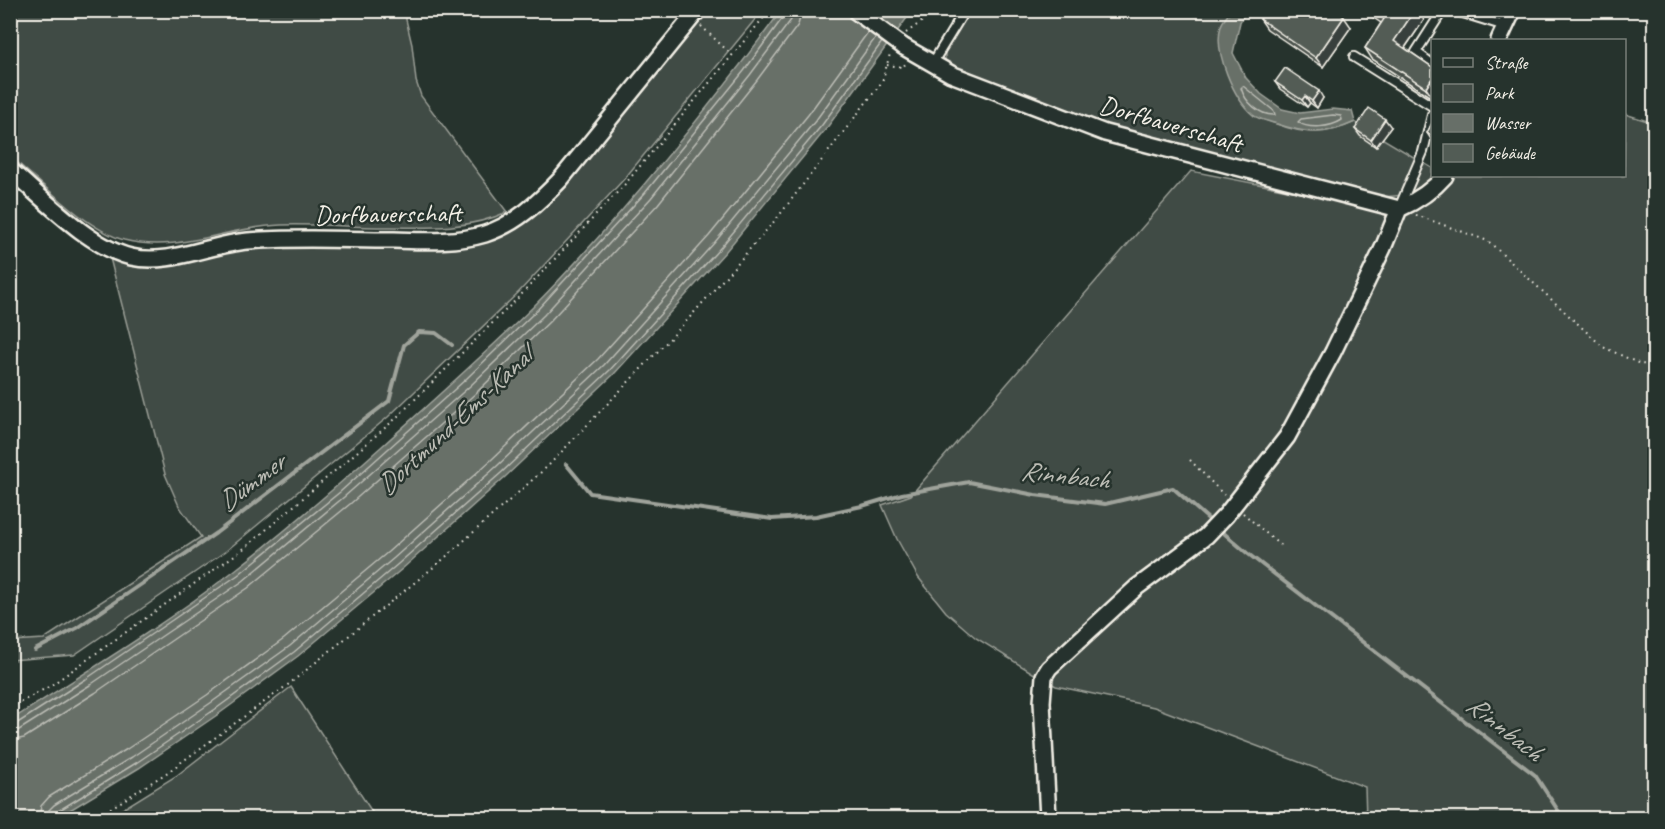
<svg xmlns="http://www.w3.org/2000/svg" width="1665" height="829" font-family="Caveat,sans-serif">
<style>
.green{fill:#414b45;stroke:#9a9e96;stroke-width:1.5}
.water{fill:#676f68;stroke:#9fa39b;stroke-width:1.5}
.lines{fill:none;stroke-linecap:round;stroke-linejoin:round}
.shore{stroke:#bcbdb5;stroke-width:1.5}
.stream{stroke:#9fa39b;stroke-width:4}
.service-casing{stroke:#f4f1e8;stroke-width:12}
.minor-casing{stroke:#f4f1e8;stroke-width:20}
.path{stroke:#f4f1e8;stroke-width:2;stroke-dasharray:1.5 4.5;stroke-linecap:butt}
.service{stroke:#26332d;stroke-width:8}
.minor{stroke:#26332d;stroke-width:15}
.minor-bridge-casing{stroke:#f4f1e8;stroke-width:20;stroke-linecap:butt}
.minor-bridge{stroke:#26332d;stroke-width:15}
.wall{fill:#474f49;stroke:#f4f1e8;stroke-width:1.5}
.shaded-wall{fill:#39403c;stroke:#f4f1e8;stroke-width:1.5}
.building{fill:#525c55;stroke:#f4f1e8;stroke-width:1.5}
.labels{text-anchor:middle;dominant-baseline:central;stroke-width:5;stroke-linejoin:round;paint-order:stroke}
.street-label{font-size:26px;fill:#f4f1e8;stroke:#26332d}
.water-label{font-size:27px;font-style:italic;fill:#bcbdb5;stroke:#26332d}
</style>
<rect width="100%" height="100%" fill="#26332d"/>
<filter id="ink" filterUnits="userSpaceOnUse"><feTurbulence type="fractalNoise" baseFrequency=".0167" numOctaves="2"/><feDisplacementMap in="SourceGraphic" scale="12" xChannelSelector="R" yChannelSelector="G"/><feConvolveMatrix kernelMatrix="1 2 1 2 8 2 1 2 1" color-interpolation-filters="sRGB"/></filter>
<g filter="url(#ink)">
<g class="green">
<path d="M11,10l393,1 8,34 4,36 5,15 86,116c-37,17 -76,16 -116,15 -36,0 -73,-3 -110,-2 -56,2 -102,29 -157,15 -38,-11 -83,-58 -113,-83z"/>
<path d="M709,11h53l-137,167 -106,114 -131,125 -162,134 -152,104 -63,5v-19l33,-2 157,-102 -22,-31 -14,-32 -56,-220 11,3 127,-13 256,-12 40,-23z"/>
<path d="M970,11h261l-10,15 33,90c39,14 60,25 101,6l77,46v8h7l-25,18 -30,3 -14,-1 -264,-69 -153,-59 -8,-7v-11z"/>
<path d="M1625,114l29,9v695h-288l-1,-31 -211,-80 -98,-21 -15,-8 -65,-40 -30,-26 -28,-35 -21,-38 -15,-34 29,-10 280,-324 193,38 67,-33h173z"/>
<path d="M291,687l85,131h-268l68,-42z"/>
</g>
<g class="water">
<path d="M781,11h131l-86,118 -100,122 -112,123 -109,103 -103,92 -104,87 -78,57 -81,55 -82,50h-46v-98c75,-48 153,-95 224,-150 51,-39 99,-81 146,-123 51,-46 103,-92 152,-140 90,-91 172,-194 248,-296z"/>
<path d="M1231,11h15l-6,11 -7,31 13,25 15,16 21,15 18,4 33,-4 19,2 3,11c-30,14 -49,12 -81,1 -6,-2 -16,-4 -21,-8 -19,-16 -40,-64 -32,-89 1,-5 7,-11 10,-15z"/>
</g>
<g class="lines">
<g class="shore">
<path d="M1243,86l31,25 1,4c-15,1 -30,-13 -34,-27z"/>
<path d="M1333,115l8,1 1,4c-11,7 -33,10 -44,2l3,-3z"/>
<path d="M10,725l6,-1 70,-45 152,-104 102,-83 125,-112 73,-71 107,-116 99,-122 40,-55 2,-6"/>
<path d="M10,732l9,-2 71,-45 153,-104 101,-84 126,-111 74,-71 107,-117 99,-123 41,-55 2,-10"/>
<path d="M10,741l14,-3 71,-45 153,-105 102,-84 126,-111 74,-72 108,-117 99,-124 41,-55 4,-15"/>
<path d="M39,818l2,-12 8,-9 78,-48 80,-54 77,-56 104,-87 102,-91 108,-102 111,-123 99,-121 60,-83"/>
<path d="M48,818l1,-8 5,-5 78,-48 80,-55 78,-56 104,-88 102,-91 108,-102 111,-123 101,-122 60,-83"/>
<path d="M55,818l3,-7 78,-48 81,-55 77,-56 104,-88 103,-91 109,-103 111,-123 101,-122 60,-83"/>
</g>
<g class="stream">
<path d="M566,464l24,29 182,26 44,-3 46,-10 40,-12 67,-12 66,13 70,9 68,-16 41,36"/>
<path d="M1219,529l28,24 288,222 28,43"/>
<path d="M35,650l42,-22 139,-95 173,-132 15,-56 15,-13 17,1 16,12"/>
</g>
<defs>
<g id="service">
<path d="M1453,10l52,16"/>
<path d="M1354,57l78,49"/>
<path d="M932,64l33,-54"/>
<path d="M1432,64l-16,-12 27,-42"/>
<path d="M1399,208l24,-56 9,-37"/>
</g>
<g id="minor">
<path d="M1499,40l14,-30"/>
<path d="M904,47l47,27 154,59 294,76"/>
<path d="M10,170c33,28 79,77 121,87 38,9 79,-13 117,-16 48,-4 97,-1 146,-1 30,1 61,3 91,-6 31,-10 54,-32 76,-55l137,-169"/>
<path d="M1048,818l-6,-116 2,-26 5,-8 88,-81 69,-51 20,-21 61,-78 46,-85 50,-104 16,-39c18,-8 33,-18 46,-33"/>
</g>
</defs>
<use href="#service" class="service-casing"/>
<use href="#minor" class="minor-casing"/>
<g class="path">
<path d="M701,26l31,29"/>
<path d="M906,33l25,-18 3,-5"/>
<path d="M887,65l16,2 3,-4"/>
<path d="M1416,215l72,26 115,106 37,17 14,1"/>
<path d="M1190,460l34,35"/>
<path d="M1243,513l40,35"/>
<path d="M10,708l40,-22 196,-139 147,-126 128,-126 105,-112 144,-173"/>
<path d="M95,818l70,-44 124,-90 151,-122 108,-96 135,-141 95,-108 104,-135 8,-28"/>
</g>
<use href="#service" class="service"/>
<use href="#minor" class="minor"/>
<defs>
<path id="minor-bridge" d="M854,10l50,37"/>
</defs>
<use href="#minor-bridge" class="minor-bridge-casing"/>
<use href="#minor-bridge" class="minor-bridge"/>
</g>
<g class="wall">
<path d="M1366,10h51l7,10 -19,28 27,19v31l-60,-39 -7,-11 16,-25 -12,-8z"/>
<path d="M1260,19l91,8 -28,40 -56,-38z"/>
<path d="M1275,82l48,16 -6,10 -7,-5 -3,4 -27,-18z"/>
<path d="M1432,123v18l-5,-8z"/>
<path d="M1391,127l-15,20 -16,-11 -5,-7z"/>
</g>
<g class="shaded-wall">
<path d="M1415,10h2l7,10 -22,32 -8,-11z"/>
<path d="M1344,17l7,10 -28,40 -7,-9z"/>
<path d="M1432,78v19l-6,-9z"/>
<path d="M1319,91l4,7 -6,10 -5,-7z"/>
<path d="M1305,96l5,7 -3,4 -5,-7z"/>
<path d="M1385,119l6,8 -15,20 -5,-7z"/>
</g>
<g class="building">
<path d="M1266,10h71l7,7 -28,41 -56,-39z"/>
<path d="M1371,10h44l-21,31 38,26v11l-6,10 -61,-40 19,-29z"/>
<path d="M1285,68l34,23 -7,10 -7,-5 -3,4 -27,-18z"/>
<path d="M1369,108l16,11 -14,21 -16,-11z"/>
<path d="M1432,123v13l-5,-3z"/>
<path d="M242,815l2,4h-8z"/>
</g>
</g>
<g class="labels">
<g class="street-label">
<text transform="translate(1171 124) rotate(16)">Dorfbauerschaft</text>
<text transform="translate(388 214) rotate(-1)">Dorfbauerschaft</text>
</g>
<g class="water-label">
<text transform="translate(454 421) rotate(-43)">Dortmund-Ems-Kanal</text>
<text transform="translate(1065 475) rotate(6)">Rinnbach</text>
<text transform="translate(251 482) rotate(-37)">Dümmer</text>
<text transform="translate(1505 728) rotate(38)">Rinnbach</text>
</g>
</g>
<rect width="1665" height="829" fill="none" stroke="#26332d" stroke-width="36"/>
<rect x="18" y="18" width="1629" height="793" fill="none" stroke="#f4f1e8" stroke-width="2" filter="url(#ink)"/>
<rect x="1431" y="39" width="195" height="138" fill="#26332d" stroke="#787f78" stroke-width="1.5"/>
<rect x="1443" y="58" width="30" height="9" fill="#26332d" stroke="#787f78" stroke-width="1.5"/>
<text x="1485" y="69" font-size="18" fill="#f4f1e8">Straße</text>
<rect x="1443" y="84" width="30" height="18" fill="#414b45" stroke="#787f78" stroke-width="1.5"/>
<text x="1485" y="99" font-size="18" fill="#f4f1e8">Park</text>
<rect x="1443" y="114" width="30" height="18" fill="#676f68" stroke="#787f78" stroke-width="1.5"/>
<text x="1485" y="129" font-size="18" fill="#f4f1e8">Wasser</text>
<rect x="1443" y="144" width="30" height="18" fill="#525c55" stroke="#787f78" stroke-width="1.5"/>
<text x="1485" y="159" font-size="18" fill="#f4f1e8">Gebäude</text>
</svg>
